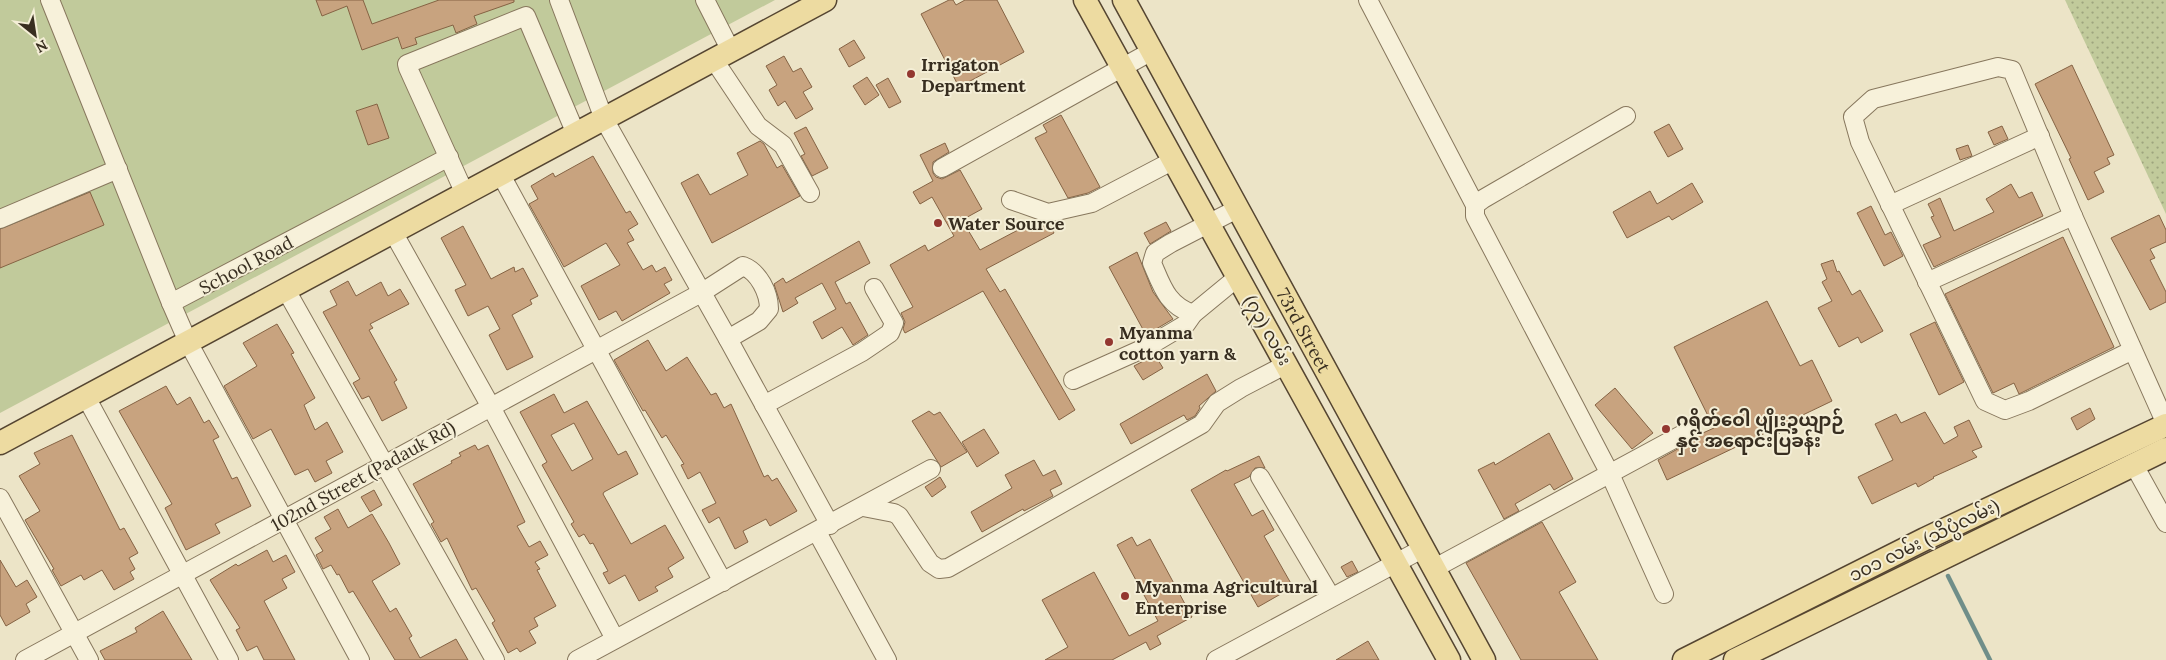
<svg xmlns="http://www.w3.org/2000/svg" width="2166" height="660" font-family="Lora,'Noto Sans Myanmar',serif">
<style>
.grass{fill:url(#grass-dots)}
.green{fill:#c1ca9b}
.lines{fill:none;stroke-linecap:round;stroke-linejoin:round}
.stream{stroke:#6f8e89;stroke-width:4.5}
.building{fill:#c8a37f;stroke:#856344;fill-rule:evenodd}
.minor-casing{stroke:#87775d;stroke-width:20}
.major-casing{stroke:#554531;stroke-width:25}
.minor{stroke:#f7f1da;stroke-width:18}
.major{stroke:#eddba1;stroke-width:22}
.poi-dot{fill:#933730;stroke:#f4eed6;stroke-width:2}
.labels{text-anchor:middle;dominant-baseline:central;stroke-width:4;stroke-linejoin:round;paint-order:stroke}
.poi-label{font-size:18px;font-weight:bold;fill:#382e20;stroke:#f4eed6;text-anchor:start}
.street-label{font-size:18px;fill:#382e20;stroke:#f4eed6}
</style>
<defs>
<pattern id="grass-dots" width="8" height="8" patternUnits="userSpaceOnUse" patternTransform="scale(1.25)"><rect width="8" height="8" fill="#c1ca9b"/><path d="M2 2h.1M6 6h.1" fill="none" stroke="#9ea47e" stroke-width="1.8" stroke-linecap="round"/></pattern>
</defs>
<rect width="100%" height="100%" fill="#ece4c7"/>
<path class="grass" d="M2065,0h101v214z"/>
<path class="green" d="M0,0h775l-775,413z"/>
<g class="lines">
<path class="stream" d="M1948,576l42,84"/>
</g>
<g class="building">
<path d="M316,0h47l9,24 67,-24h75v2l-40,14 3,8 -21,9 -3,-8 -38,13 2,6 -15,5 -4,-12 -36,13 -15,-44 -25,10z"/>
<path d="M949,0h4l3,5 9,-5h32l27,52 -65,35 -38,-73z"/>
<path d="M854,40l11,18 -16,9 -10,-18z"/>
<path d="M784,56l9,16 8,-4 11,19 -9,5 10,17 -17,10 -11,-18 -7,5 -9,-16 8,-5 -11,-19z"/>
<path d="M2072,65l42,90 -7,3 3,6 -16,8 10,20 -16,8 -19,-41 2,-1 -36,-74z"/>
<path d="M867,77l12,18 -14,10 -12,-19z"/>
<path d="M888,78l13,24 -12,6 -13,-23z"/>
<path d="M377,104l12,34 -21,7 -12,-34z"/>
<path d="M1061,115l39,72 -12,6 -20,5 -33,-60 12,-6 -4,-7z"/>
<path d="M1669,124l14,25 -15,8 -14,-25z"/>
<path d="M2002,126l6,13 -14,6 -6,-13z"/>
<path d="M806,127l22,41 -16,8 -11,-20 4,-2 -11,-21z"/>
<path d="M760,141l4,3 13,24 5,-3 18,31 -88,47 -31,-60 17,-9 12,21 38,-20 -11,-22z"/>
<path d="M945,143l4,9 -16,10v11l3,4 6,2 18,-9 22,39 -20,11 18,30 57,-30 12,3 5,10 -68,36 14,23 5,-3 70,121 -16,10 -76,-129 -78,42 -2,-4 2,-7 -4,-9 12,-6 -23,-42 35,-20 3,6 26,-15 -22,-39 -12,7 -7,-12 20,-11 -13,-26z"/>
<path d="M1968,145l4,11 -12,4 -4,-11z"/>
<path d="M593,156l33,57 4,-2 8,13 -10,6 6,10 -7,3 16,27 9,-5 4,7 9,-5 7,13 -8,4 6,9 -48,28 -6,-10 -17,9 -18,-34 39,-21 -14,-22 -42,24 -35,-63 9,-5 -7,-13 22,-13 2,4z"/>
<path d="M1692,183l11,19 -31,18 -3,-4 -42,22 -14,-26 37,-21 7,13z"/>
<path d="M2011,184l8,14 13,-6 11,24 -109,51 -11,-22 18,-8 -10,-20 3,-1 -6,-12 12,-6 14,33 40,-19 -8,-13z"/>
<path d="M90,192l14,33 -104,43v-39z"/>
<path d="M1871,206l14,29 6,-3 12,24 -19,10 -27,-53z"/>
<path d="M2159,215l7,15v12l-16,7 5,9 -5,2 16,32v10l-16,8 -39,-72z"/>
<path d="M1166,222l5,9 -21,13 -6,-11z"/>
<path d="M463,226l28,53 23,-12 1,5 8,-4 15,28 -8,4 2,4 -20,11 21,42 -26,13 -18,-35 11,-6 -12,-23 -20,10 -13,-26 11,-5 -25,-47z"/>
<path d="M2063,237l51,110 -89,44 -6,3 -5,-11 -21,10 -48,-99z"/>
<path d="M859,241l11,22 -35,19 11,22 4,-2 18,33 -15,10 -11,-18 -20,12 -9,-17 23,-13 -14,-26 -27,15 3,5 -15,9 -9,-28 9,-6 3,5z"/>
<path d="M1137,252l16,40 20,27 -27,16 -37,-68z"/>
<path d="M1833,260l4,12 2,-1 13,24 8,-5 23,41 -22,12 -3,-6 -19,10 -21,-39 14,-7 -10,-19 5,-3 -6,-15z"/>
<path d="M348,281l8,15 25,-14 7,14 12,-7 9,15 -39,20 3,4 -4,2 28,50 -3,2 13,26 -25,13 -13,-25 -7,3 -9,-16 7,-4 -37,-67 14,-7 -7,-14z"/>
<path d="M1767,301l33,65 12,-6 20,41 -165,79 -9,-20 32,-18 4,-5 20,-9 -40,-81z"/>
<path d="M1935,322l29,60 -25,13 -29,-61z"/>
<path d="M277,324l17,29 -3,1 24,44 -11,7 11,25 12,-8 16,30 -17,9 6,12 -17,9 -7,-13 -13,6 -24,-46 -18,10 -29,-53 33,-20 -14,-23z"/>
<path d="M648,340l18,31 21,-14 24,38 5,-2 8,15 7,-4 33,73 4,-2 4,6 5,-3 20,33 -27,15 -4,-7 -23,12 5,11 -13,7 -16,-32 -10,6 -7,-13 14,-7 -16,-31 -12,7 -7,-14 3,-1 -18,-29 -4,3 -17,-28 -2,1 -29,-51z"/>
<path d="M1155,355l8,13 -20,12 -9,-14z"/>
<path d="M1207,374l9,17 -17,15 1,2 -5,8 -8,4 -3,-5 -53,29 -11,-20z"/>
<path d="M166,386l11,19 13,-8 14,26 5,-3 10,17 -6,3 19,39 5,-2 14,29 -36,18 5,9 -34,17 -21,-42 7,-4 -53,-93z"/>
<path d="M1615,388l38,45 -21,16 -37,-44z"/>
<path d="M554,394l10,19 23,-12 31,54 8,-4 12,23 -34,18 -1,2 28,50 34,-19 19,33 -16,10 5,9 -18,10 3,4 -19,10 -14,-26 -16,9 -6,-11 5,-2 -15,-28 -3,1 -6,-10 -5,3 -8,-13 3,-2 -32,-57 5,-3 -27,-50zM574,423l19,36 -21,12 -21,-36z"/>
<path d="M2090,408l5,11 -18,11 -6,-12z"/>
<path d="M929,411l5,4 6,-3 27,40 -26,15 -29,-46z"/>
<path d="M1925,412l19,32 14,-8 -4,-9 15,-7 13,27 -10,4 5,6 -44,20 1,1 -16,9 -2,-4 -44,21 -14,-27 35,-17 -18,-36 21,-10 5,9z"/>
<path d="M984,429l15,24 -22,14 -15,-25z"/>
<path d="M1549,433l24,46 -19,11 -4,-6 -35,20 4,7 -15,8 -26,-49 16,-8 1,3z"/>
<path d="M72,435l48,95 4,-2 14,25 -9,5 6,11 -5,3 4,7 -20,11 -12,-20 -18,10 -3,-5 -20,11 -9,-16 2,-1 -29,-49 15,-9 -21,-35 21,-12 -6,-11z"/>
<path d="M475,445l3,5 10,-5 37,77 -8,4 12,21 11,-6 8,14 -13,7 5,7 -3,1 19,36 -22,12 4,8 -9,5 7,12 -16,9 -3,-4 -9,5 -16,-30 3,-2 -19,-33 -4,2 -25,-52 -6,4 -10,-18 3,-2 -21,-38 39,-21 -1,-2 10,-5 -2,-3z"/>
<path d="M1259,456l6,12h-10l-6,9 -15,7 18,32 11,-6 11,20 -10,6 29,51 -35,20 -67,-117 35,-20 1,1z"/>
<path d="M1034,460l9,16 12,-6 7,14 -12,6 3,6 -29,15 -1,-2 -41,23 -11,-20 41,-24 -7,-13z"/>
<path d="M940,477l6,10 -14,10 -7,-10z"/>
<path d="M374,490l8,15 -12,7 -9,-15z"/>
<path d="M338,509l10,19 24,-14 17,29 11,21 -28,17 18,31 6,-4 16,28 -3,2 11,20 36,-19 12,21h-73l-42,-69 -4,2 -10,-19 -2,1 -6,-10 -8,4 -7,-14 7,-4 -8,-13 16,-9 -7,-12z"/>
<path d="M1542,522l34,60 -17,10 39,68h-77l-55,-97z"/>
<path d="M1132,537l5,9 13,-7 42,78 -35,19 4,8 -11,6 -4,-8 -34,18h-67l23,-13 -26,-47 52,-28 35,64 29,-15 -41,-76z"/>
<path d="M267,550l6,12 13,-7 9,17 -13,7 5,9 -23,13 31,59h-31l-7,-14 -10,5 -11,-21 4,-2 -30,-48 26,-16 2,2z"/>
<path d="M0,560l16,27 11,-7 10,17 -11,7 4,8 -24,14 -6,-11z"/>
<path d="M1352,561l6,11 -11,5 -6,-10z"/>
<path d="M163,611l29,49h-87l-5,-9 37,-19 -2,-4z"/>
<path d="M1368,641l11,19h-43z"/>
</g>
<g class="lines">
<defs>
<g id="minor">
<path d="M50,0l121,303 278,-146"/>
<path d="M559,0l45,119 124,220 102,186"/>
<path d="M705,0l26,51"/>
<path d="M1368,0l107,205"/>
<path d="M714,60l44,66 25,19 27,48"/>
<path d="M1626,116l-143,83 -8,6v11l135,258 54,120"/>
<path d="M942,168l210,-117"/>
<path d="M501,175l222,407"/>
<path d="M465,194l-57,-126 -1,-4 5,-2 114,-46 50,118"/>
<path d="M1011,200l37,13 44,-10 82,-43"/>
<path d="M1890,205l150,-69"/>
<path d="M0,219l118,-50"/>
<path d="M393,232l98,175 124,232"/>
<path d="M1927,282l146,-66"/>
<path d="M286,290l209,370"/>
<path d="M171,303l17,39 172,318"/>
<path d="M1193,314c-26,-9 -31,-28 -41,-51l3,-10 16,-10 66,-34"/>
<path d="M2133,350l-104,51 -24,9 -20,-9 -125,-259 -7,-25 20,-18 125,-32 14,3 61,146 93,208"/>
<path d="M1073,380l76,-34 37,-22 7,-10 45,-37"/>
<path d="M86,397l143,263"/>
<path d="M764,405l98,-53 28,-19 4,-10 -20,-35"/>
<path d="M2134,465l32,58"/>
<path d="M1260,477l71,120"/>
<path d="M0,498l89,162"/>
<path d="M863,507l31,6 5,3 31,47 9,6 9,-1 254,-144 15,-21 24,-15 46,-24"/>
<path d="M817,532l70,128"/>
<path d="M1433,569l252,-136"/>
<path d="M25,660l676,-367 42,-27c16,6 26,27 26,43l-10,12 -31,18"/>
<path d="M577,660l354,-191"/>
<path d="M1216,660l206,-111"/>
</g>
<g id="major">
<path d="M1085,0l364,660"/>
<path id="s1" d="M1124,0l360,660"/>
<path d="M0,443l825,-443"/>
<path d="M1684,660l241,-121 241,-114"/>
<path d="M1735,660l431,-211"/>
</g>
</defs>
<use href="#minor" class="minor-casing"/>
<use href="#major" class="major-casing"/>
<use href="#minor" class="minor"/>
<use href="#major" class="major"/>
</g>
<g class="poi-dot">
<circle cx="911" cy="74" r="5"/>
<circle cx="938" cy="223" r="5"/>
<circle cx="1109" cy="342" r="5"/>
<circle cx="1666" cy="429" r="5"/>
<circle cx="1125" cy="596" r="5"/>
</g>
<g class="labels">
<g class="poi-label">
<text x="921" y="64">Irrigaton<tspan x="921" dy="21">Department</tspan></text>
<text x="948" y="223">Water Source</text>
<text x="1119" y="332">Myanma<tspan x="1119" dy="21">cotton yarn &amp;</tspan></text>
<text x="1676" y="419">ဂရိတ်ဝေါ ပျိုးဥယျာဉ်<tspan x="1676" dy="21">နှင့် အရောင်းပြခန်း</tspan></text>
<text x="1135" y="586">Myanma Agricultural<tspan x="1135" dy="21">Enterprise</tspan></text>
</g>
<g class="street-label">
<text transform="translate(246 265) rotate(-28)">School Road</text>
<text transform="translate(1268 330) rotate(61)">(၇၃) လမ်း</text>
<text stroke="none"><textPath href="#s1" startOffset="376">73rd Street</textPath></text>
<text transform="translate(363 476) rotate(-29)">102nd Street (Padauk Rd)</text>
<text transform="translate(1924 540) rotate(-26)">၁၀၁ လမ်း (သိပ္ပံလမ်း)</text>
</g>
</g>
<g transform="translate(35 35) rotate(150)" stroke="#f4eed6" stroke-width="4" paint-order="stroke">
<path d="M0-4L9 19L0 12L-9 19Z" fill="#382e20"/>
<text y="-8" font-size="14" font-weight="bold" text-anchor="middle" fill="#382e20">N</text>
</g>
</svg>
